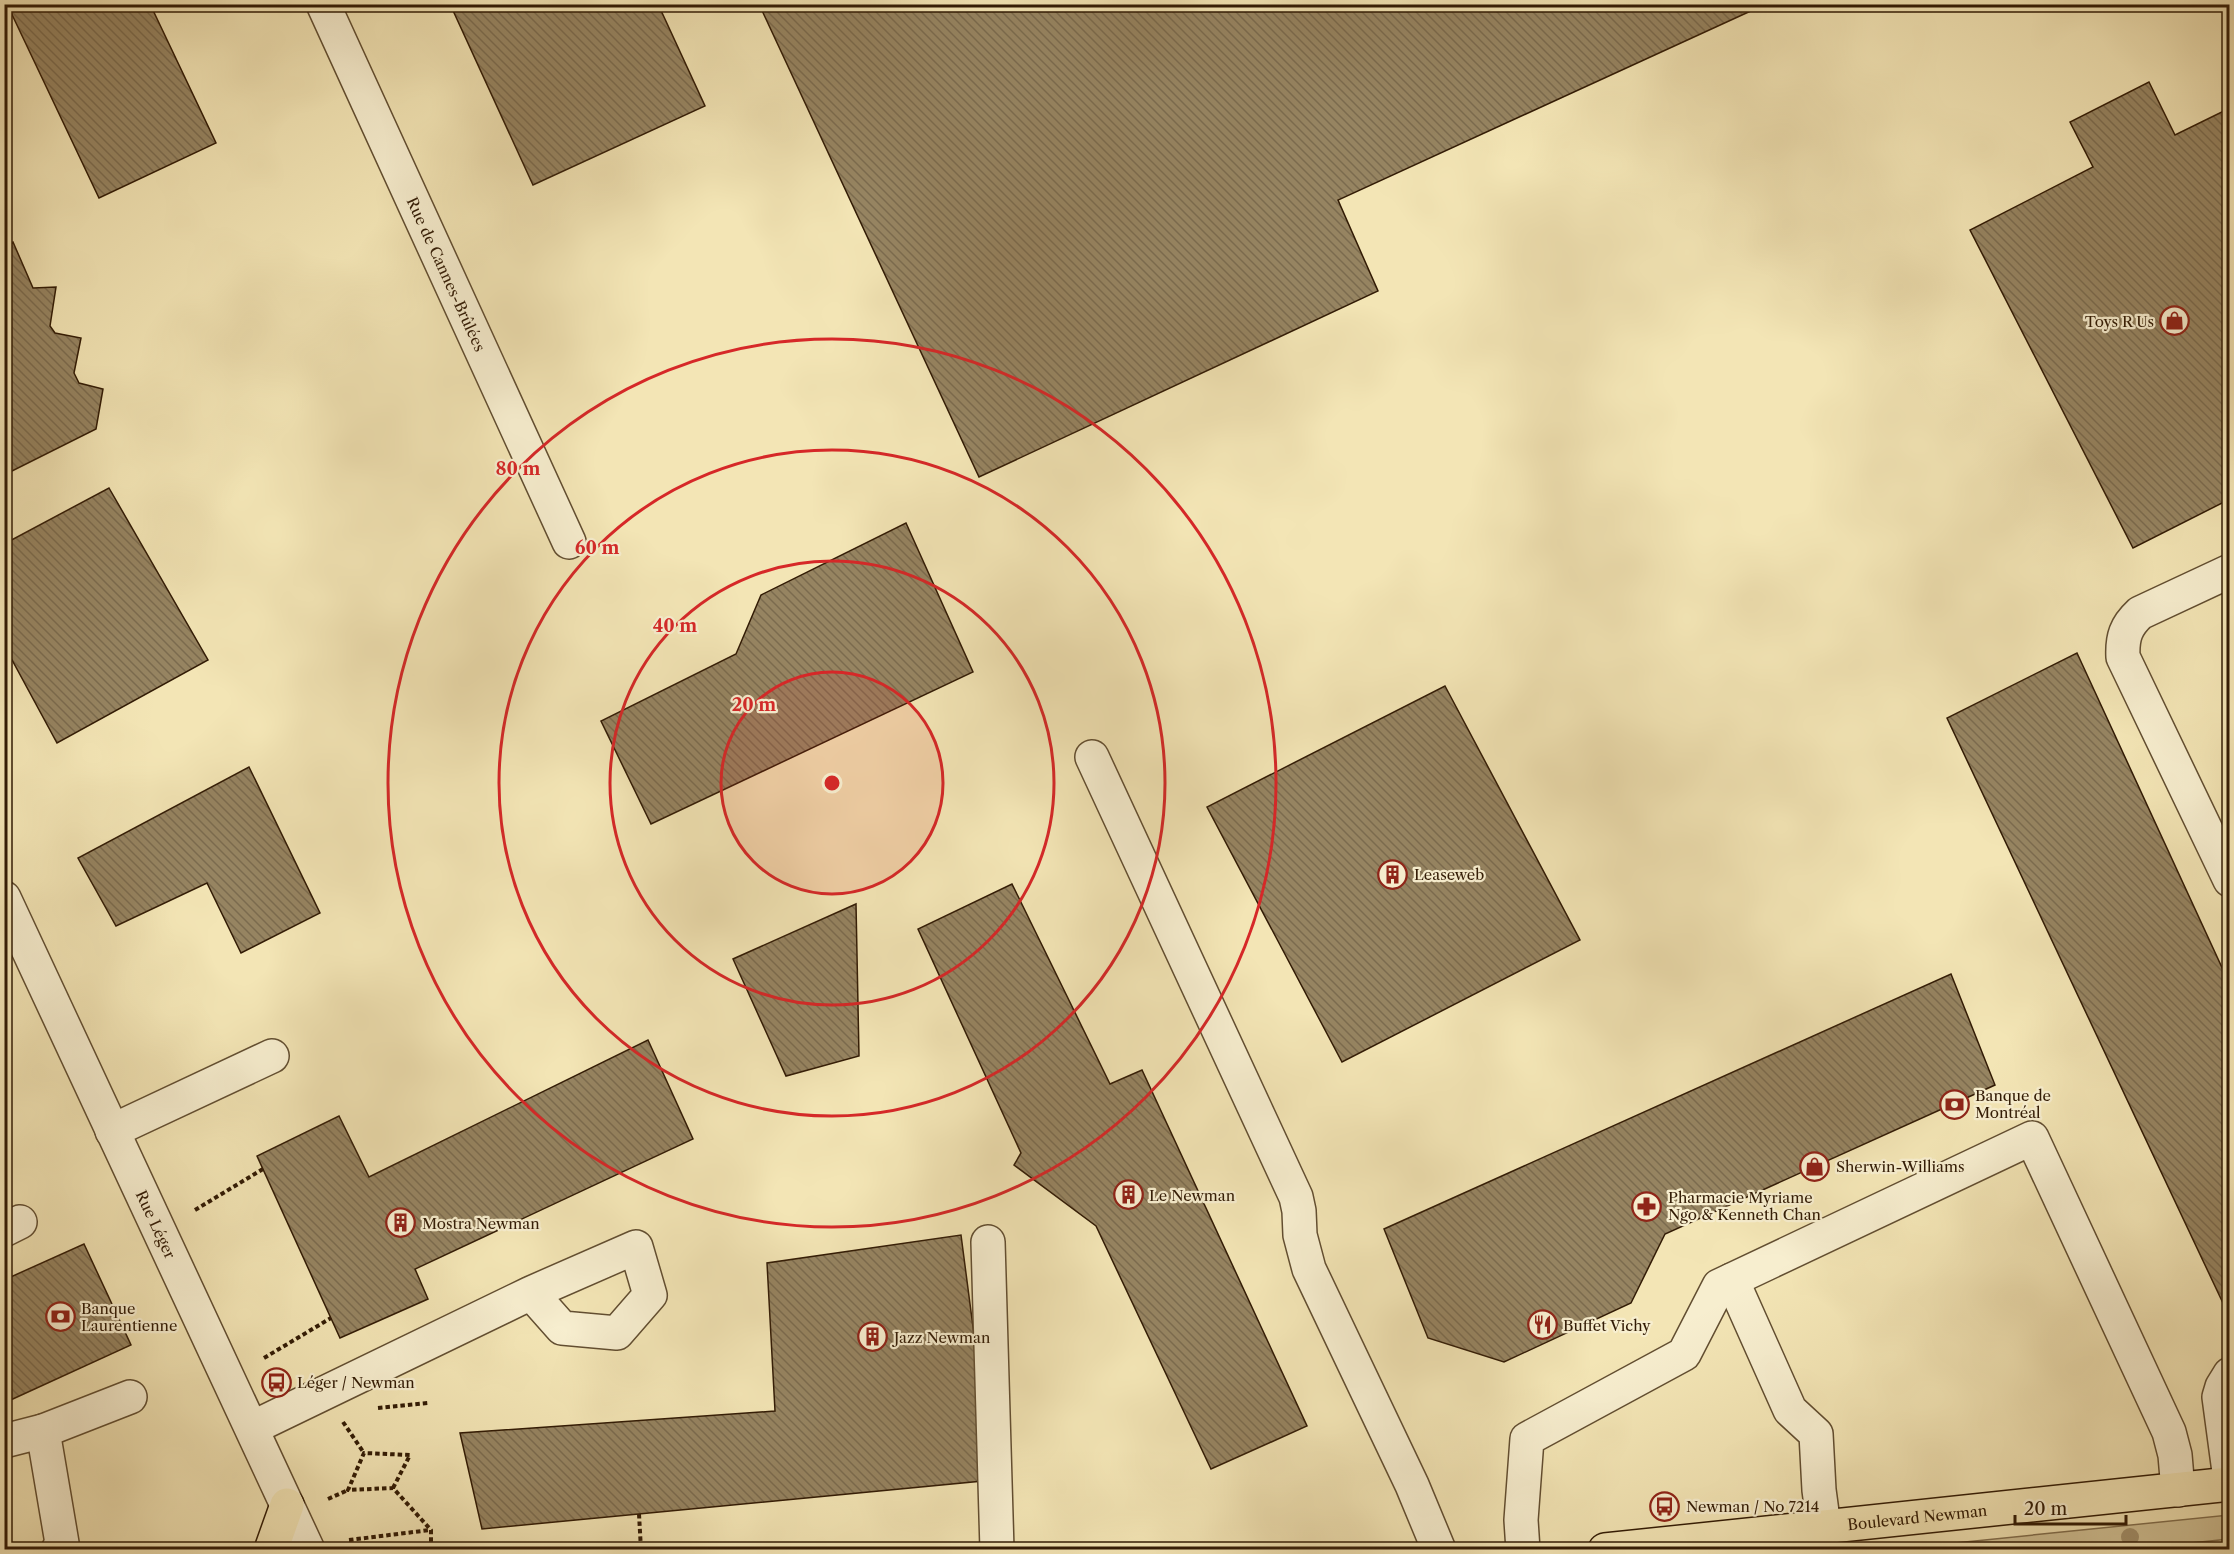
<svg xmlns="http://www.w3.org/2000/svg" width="2234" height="1554" font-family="'Libre Caslon Text',serif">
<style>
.green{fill:#d2c397;stroke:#826f4e;stroke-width:1.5}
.building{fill:url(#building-back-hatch);stroke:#321b05;stroke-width:1.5}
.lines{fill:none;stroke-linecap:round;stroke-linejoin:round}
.minor-casing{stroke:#624e31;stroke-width:36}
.major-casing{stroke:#321b05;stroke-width:36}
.path{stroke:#321b05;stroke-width:4;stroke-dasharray:4.5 3;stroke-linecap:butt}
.minor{stroke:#f7eecf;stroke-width:33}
.major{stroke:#f3e5b5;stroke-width:33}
.tree{fill:#a3916c}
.ring{fill:none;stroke:#d62828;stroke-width:3}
.labels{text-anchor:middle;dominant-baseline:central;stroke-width:4.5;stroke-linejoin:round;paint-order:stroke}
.street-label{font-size:15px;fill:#321b05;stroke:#f7eecf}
.poi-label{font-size:15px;fill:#321b05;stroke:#f7eecf;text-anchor:start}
.centre{fill:#d62828;stroke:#f7eecf;stroke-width:3}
.ring-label{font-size:18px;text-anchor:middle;font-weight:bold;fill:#d62828;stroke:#f7eecf;stroke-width:4.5;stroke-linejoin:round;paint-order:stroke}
</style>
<defs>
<pattern id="building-back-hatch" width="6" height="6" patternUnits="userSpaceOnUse" patternTransform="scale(1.5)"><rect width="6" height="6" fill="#968461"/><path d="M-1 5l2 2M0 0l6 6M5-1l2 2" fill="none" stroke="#7b6b4e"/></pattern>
</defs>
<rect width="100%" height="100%" fill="#f3e5b5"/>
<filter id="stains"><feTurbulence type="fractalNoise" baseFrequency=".00333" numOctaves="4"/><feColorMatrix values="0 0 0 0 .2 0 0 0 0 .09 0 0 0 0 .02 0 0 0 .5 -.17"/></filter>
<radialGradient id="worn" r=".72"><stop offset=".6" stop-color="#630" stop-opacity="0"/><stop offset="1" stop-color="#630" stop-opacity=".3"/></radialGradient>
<path class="green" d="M2229,1515v24l-105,11 -228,-1z"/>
<g class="building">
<path d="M7,4h143l66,139 -117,55z"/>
<path d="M450,4h208l47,102 -172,79z"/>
<path d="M759,4h1007l-428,196 40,91 -399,186z"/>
<path d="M2149,82l26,53 55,-27v391l-97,49 -163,-318 123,-63 -23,-45z"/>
<path d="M13,242l20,46 23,-1 -6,39 5,7 26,5 -7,35 5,10 24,6 -7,40 -92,46v-229z"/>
<path d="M109,488l99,172 -151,83 -53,-98v-101z"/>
<path d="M906,523l67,149 -322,152 -50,-103 135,-67 25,-59z"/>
<path d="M2077,653l153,332v333l-283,-600z"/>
<path d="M1445,686l135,254 -238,122 -135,-255z"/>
<path d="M249,767l71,146 -79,40 -34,-70 -91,43 -38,-68z"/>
<path d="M1012,884l98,200 32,-14 165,356 -96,43 -115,-243 -82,-61 7,-12 -103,-224z"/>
<path d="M856,904l3,152 -73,20 -53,-117z"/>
<path d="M1951,974l44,111 -330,149 -34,69 -127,59 -76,-24 -44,-109z"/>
<path d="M648,1040l45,99 -278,130 13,30 -88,39 -83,-182 82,-40 30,61z"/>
<path d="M961,1235l32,245 -511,49 -22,-96 315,-22 -8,-148z"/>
<path d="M84,1244l47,101 -127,58v-123z"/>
</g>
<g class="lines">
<defs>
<g id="minor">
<path id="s1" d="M323,4l246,538"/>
<path d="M2230,571l-90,42c-14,13 -18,24 -17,44l107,223"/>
<path d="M1092,757l204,440 3,14 1,24 9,34 103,216 27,65"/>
<path id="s2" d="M4,898l304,652"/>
<path d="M112,1131l160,-75"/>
<path d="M4,1230l16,-8"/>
<path d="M988,1242l9,308"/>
<path d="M1732,1280l58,130 26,24 3,56 5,37"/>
<path d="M2230,1374l-8,13 -3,10 11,82"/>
<path d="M252,1428l279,-135 105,-46 14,48 -33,38 -55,-5 -31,-35"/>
<path d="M43,1431l87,-34"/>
<path d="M4,1441l39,-10 19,112 -4,7"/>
<path d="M1523,1550l-2,-30 6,-81 157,-85 35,-68 313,-148 137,294 6,23 3,35"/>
</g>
<g id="major">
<path d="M271,1550l16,-45"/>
<path id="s3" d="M1605,1550l625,-66"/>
</g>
</defs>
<use href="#minor" class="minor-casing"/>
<use href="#major" class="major-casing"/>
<g class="path">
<path d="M195,1210l68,-41"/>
<path d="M264,1358l67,-40"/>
<path d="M378,1408l50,-5"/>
<path d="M343,1422l21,31"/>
<path d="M393,1488l17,-33 -46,-2 -16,37 45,-2 38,42v20"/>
<path d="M328,1499l20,-9"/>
<path d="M639,1514l2,36"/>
<path d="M349,1540l81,-10"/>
</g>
<use href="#minor" class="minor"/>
<use href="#major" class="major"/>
</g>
<circle class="tree" cx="2130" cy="1537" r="9"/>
<circle cx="832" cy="783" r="111" fill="#d62828" fill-opacity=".12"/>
<g class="ring">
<circle cx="832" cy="783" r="111"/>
<circle cx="832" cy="783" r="222"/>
<circle cx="832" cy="783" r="333"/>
<circle cx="832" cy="783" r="444"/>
</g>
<defs>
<symbol id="shop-ring" viewBox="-11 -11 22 22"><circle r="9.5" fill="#f7eecf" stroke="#8f2418" stroke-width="1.5"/><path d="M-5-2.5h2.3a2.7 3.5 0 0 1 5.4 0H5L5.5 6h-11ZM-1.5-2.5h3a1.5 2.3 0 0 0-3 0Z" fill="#8f2418"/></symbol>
<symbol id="building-ring" viewBox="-11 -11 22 22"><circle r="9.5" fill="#f7eecf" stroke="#8f2418" stroke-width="1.5"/><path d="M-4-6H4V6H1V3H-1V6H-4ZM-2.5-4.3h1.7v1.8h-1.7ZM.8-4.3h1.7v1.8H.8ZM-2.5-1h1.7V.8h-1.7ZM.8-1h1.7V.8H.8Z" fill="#8f2418"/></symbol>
<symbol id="bank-ring" viewBox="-11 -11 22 22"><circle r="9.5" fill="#f7eecf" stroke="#8f2418" stroke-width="1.5"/><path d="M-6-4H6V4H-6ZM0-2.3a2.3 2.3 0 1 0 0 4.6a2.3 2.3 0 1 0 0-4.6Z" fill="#8f2418"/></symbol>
<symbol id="pharmacy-ring" viewBox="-11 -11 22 22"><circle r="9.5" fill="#f7eecf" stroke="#8f2418" stroke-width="1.5"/><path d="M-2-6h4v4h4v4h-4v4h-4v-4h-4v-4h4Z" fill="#8f2418"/></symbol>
<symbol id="restaurant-ring" viewBox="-11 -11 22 22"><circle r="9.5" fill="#f7eecf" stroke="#8f2418" stroke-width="1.5"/><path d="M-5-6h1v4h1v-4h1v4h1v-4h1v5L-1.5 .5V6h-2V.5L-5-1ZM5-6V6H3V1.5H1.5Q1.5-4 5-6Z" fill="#8f2418"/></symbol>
<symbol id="bus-ring" viewBox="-11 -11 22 22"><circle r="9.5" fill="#f7eecf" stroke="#8f2418" stroke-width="1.5"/><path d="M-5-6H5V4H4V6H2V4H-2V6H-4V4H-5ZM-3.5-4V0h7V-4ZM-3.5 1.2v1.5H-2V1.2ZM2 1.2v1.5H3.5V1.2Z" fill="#8f2418"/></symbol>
</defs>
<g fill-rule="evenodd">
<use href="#shop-ring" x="2158" y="304" width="33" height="33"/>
<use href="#building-ring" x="1376" y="858" width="33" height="33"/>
<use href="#bank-ring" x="1938" y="1088" width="33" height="33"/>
<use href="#shop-ring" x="1798" y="1150" width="33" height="33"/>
<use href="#building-ring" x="1112" y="1178" width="33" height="33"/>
<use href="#pharmacy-ring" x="1630" y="1190" width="33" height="33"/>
<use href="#building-ring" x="384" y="1206" width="33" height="33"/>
<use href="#bank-ring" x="44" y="1300" width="33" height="33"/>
<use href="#restaurant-ring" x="1526" y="1308" width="33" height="33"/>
<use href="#building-ring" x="856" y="1320" width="33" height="33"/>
<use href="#bus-ring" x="260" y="1366" width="33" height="33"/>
<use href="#bus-ring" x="1648" y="1490" width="33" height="33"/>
</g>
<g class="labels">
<g class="street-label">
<text stroke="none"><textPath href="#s1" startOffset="297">Rue de Cannes-Brûlées</textPath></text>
<text stroke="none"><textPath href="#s2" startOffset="360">Rue Léger</textPath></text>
<text stroke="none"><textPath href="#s3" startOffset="314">Boulevard Newman</textPath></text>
</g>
<g class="poi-label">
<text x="2154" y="321" text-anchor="end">Toys R Us</text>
<text x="1414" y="874">Leaseweb</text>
<text x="1975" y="1095">Banque de<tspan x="1975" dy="17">Montréal</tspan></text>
<text x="1836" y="1166">Sherwin-Williams</text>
<text x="1149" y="1195">Le Newman</text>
<text x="1668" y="1197">Pharmacie Myriame<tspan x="1668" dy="17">Ngo &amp; Kenneth Chan</tspan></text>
<text x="422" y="1223">Mostra Newman</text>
<text x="81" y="1308">Banque<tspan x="81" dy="17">Laurentienne</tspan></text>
<text x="1563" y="1325">Buffet Vichy</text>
<text x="894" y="1337">Jazz Newman</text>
<text x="297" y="1382">Léger / Newman</text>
<text x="1686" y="1506">Newman / No 7214</text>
</g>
</g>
<circle cx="832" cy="783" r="9" class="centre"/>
<g class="ring-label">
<text x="518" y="475">80 m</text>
<text x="597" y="554">60 m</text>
<text x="675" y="632">40 m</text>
<text x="754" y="711">20 m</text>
</g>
<rect width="2234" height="1554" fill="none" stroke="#f3e5b5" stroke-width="24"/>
<rect x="6" y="6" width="2222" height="1542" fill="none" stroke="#321b05" stroke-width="3"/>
<rect x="12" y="12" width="2210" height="1530" fill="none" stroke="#321b05" stroke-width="1.5"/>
<path d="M2015 1515v9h111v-9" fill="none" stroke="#321b05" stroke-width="3"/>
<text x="2024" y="1515" font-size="18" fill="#321b05" stroke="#f7eecf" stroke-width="4.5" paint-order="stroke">20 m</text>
<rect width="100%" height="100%" filter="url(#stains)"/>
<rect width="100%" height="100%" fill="url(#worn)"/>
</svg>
